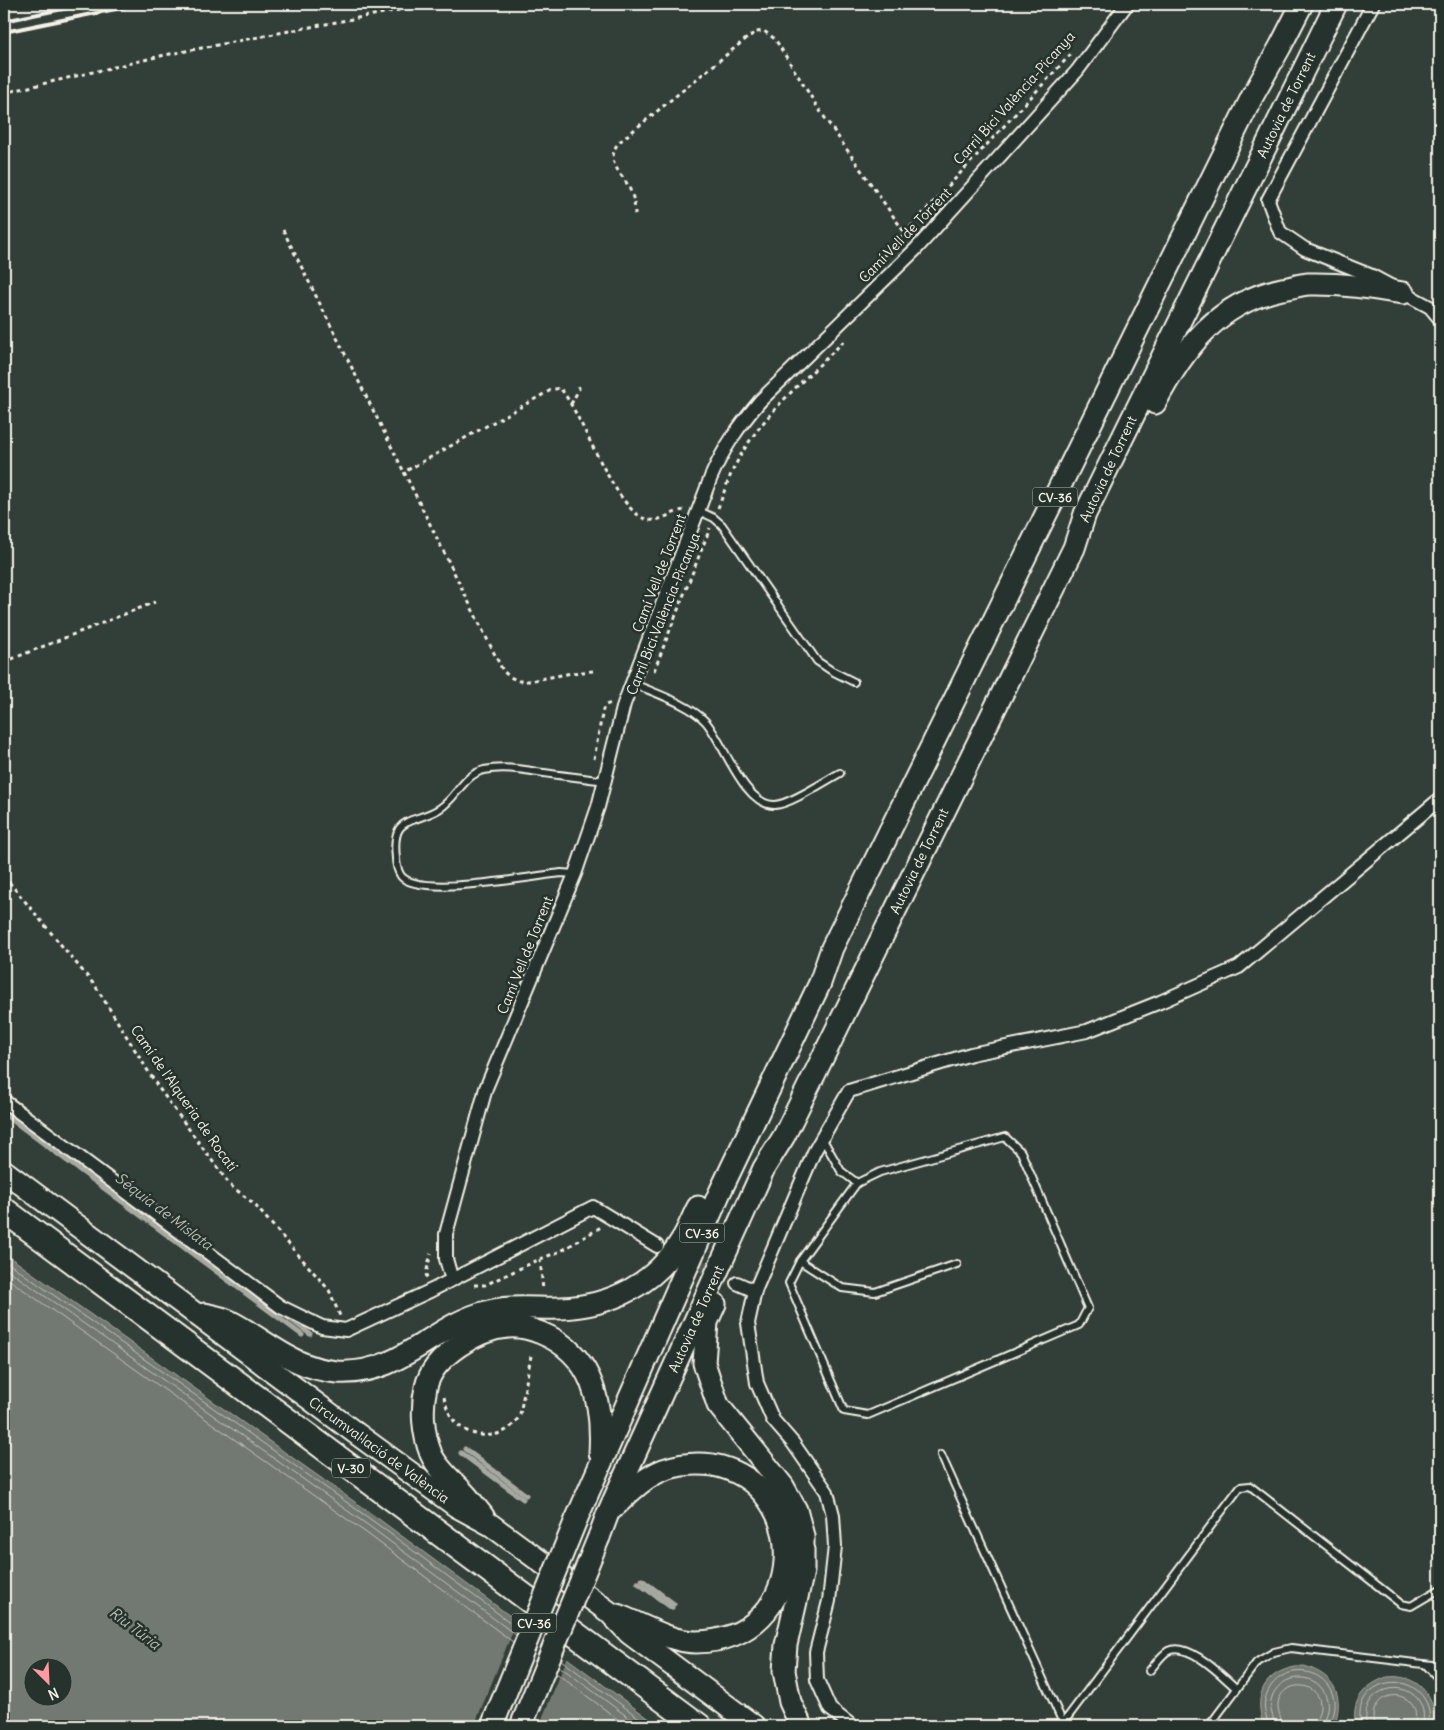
<svg xmlns="http://www.w3.org/2000/svg" width="1444" height="1730" font-family="Delius,sans-serif">
<style>
.water{fill:#727972;stroke:#a6a9a1;fill-rule:evenodd}
.pier{fill:#323e38}
.lines{fill:none;stroke-linecap:round;stroke-linejoin:round}
.shore{stroke:#c0c1b9;stroke-width:1}
.stream{stroke:#a6a9a1;stroke-width:5}
.minor-tunnel{stroke:#4f5952;stroke-width:12;stroke-dasharray:12 6;stroke-linecap:butt}
.service-casing{stroke:#f4f1e8;stroke-width:10}
.minor-casing{stroke:#f4f1e8;stroke-width:16}
.trunk-casing{stroke:#f4f1e8;stroke-width:25}
.motorway-casing{stroke:#f4f1e8;stroke-width:28}
.path{stroke:#f4f1e8;stroke-width:3;stroke-dasharray:4 4;stroke-linecap:butt}
.service{stroke:#26332d;stroke-width:6}
.minor{stroke:#26332d;stroke-width:12}
.trunk{stroke:#26332d;stroke-width:21}
.motorway{stroke:#26332d;stroke-width:24}
.rail{stroke:#f4f1e8;stroke-width:4}
.trunk-bridge-casing{stroke:#f4f1e8;stroke-width:25;stroke-linecap:butt}
.trunk-bridge{stroke:#26332d;stroke-width:21}
.labels{text-anchor:middle;dominant-baseline:central;stroke-width:5;stroke-linejoin:round;paint-order:stroke}
.shield{fill:#26332d;stroke:#b6b8b0;stroke-width:1}
.shield-label{font-size:12px;font-weight:bold;fill:#f4f1e8}
.street-label{font-size:14px;fill:#f4f1e8;stroke:#26332d}
.water-label{font-size:15px;font-style:italic;fill:#babbb3;stroke:#26332d}
</style>
<rect width="100%" height="100%" fill="#323e38"/>
<filter id="ink" filterUnits="userSpaceOnUse"><feTurbulence type="fractalNoise" baseFrequency=".02" numOctaves="2"/><feDisplacementMap in="SourceGraphic" scale="10" xChannelSelector="R" yChannelSelector="G"/><feConvolveMatrix kernelMatrix="1 2 1 2 8 2 1 2 1" color-interpolation-filters="sRGB"/></filter>
<g filter="url(#ink)">
<g class="water">
<path d="M4,1253l372,264 283,209h-655zM32,1668h30v30h-30z"/>
<path d="M1304,1666c31,9 41,30 30,60h-70c-13,-34 4,-58 40,-60z"/>
<path d="M1387,1677c4,0 8,-1 12,0 23,2 41,27 34,49h-77c-6,-25 8,-41 31,-49z"/>
</g>
<path class="pier" d="M518,1619l50,37 -29,70h-65z"/>
<g class="lines">
<g class="shore">
<path d="M4,1260l369,261 146,108"/>
<path d="M4,1267l365,259 147,109"/>
<path d="M4,1276l361,256 148,110"/>
<path d="M561,1660l89,66"/>
<path d="M559,1666l81,60"/>
<path d="M556,1673l71,53"/>
<path d="M1268,1726c-1,-9 -5,-16 -3,-26 8,-38 62,-38 69,0 1,10 -3,17 -4,26"/>
<path d="M1275,1726c-1,-9 -6,-16 -4,-26 7,-29 50,-30 56,0 2,10 -3,17 -4,26"/>
<path d="M1282,1726c0,-8 -5,-15 -4,-23 4,-23 39,-23 42,0 1,8 -4,15 -4,23"/>
<path d="M1360,1726c0,-8 -1,-15 2,-23 11,-26 49,-28 63,-3 5,8 5,17 4,26"/>
<path d="M1366,1726c0,-8 -1,-15 3,-23 12,-22 49,-19 54,8 1,5 0,10 0,15"/>
<path d="M1374,1726c-1,-7 -2,-13 2,-20 8,-14 29,-14 37,0 4,6 2,14 2,20"/>
</g>
<g class="stream">
<path d="M4,1114l298,221"/>
<path d="M282,1313l28,21"/>
<path d="M465,1449l61,46"/>
<path d="M461,1453l62,46"/>
<path d="M642,1580l32,24"/>
<path d="M638,1583l34,25"/>
<path d="M835,1723l5,3"/>
</g>
<path class="minor-tunnel" d="M684,1258l53,25"/>
<defs>
<g id="service">
<path d="M699,511l15,7 8,7 95,136 15,10 22,11"/>
<path d="M632,683c22,10 58,21 74,39 18,21 38,84 69,83 16,-1 50,-24 65,-32"/>
<path d="M575,874l-14,-1c-28,3 -142,25 -160,3 -3,-5 -5,-13 -5,-18 -5,-44 16,-33 43,-49 18,-11 24,-34 45,-39 21,-4 40,0 60,3 21,3 41,5 61,8"/>
<path d="M1005,1137l16,15 67,156 -9,17 -211,90 -24,-4 -55,-128 11,-22 57,-78 23,-11z"/>
<path d="M822,1138l19,33 16,12"/>
<path d="M800,1261l42,27 33,4 82,-28"/>
<path d="M941,1455l122,268"/>
<path d="M1426,1665l14,15"/>
<path d="M1149,1671c6,-6 12,-16 19,-20 21,-10 54,25 69,38"/>
<path d="M1061,1726l179,-239 10,-1 151,118 10,2 29,-17"/>
<path d="M1209,1726l48,-64 17,-10 17,-4 149,18"/>
</g>
<g id="minor">
<path d="M1373,4l-105,196 12,32 25,17 67,27 58,31 10,12"/>
<path d="M4,1101l277,206 41,20 24,3 86,-40 161,-83 64,39"/>
<path d="M452,1280l-6,-21v-25l40,-146 89,-214 23,-67 26,-103 87,-227c13,-30 28,-51 49,-76l156,-152 161,-178 50,-67"/>
<path d="M737,1283l18,8"/>
<path d="M852,1726l-22,-17 -13,-29 -1,-28 13,-51 6,-55 -2,-31 -6,-23 -34,-49 -20,-23 -16,-37 -9,-60 7,-32 59,-139 35,-61 122,-37 116,-23 73,-29 79,-35 201,-168"/>
</g>
<g id="trunk">
<path d="M1155,403c29,-55 62,-100 127,-114 8,-1 17,-4 26,-5 32,-1 64,4 95,9"/>
<path d="M4,1171l353,263 99,72 35,19 118,87 20,21 125,93"/>
<path d="M715,1304l-8,18 -3,41 14,42 65,81 13,24 7,26v35l-17,74 -2,26 6,31 11,24"/>
<path d="M204,1314c8,2 17,3 25,7 38,19 62,47 108,51 63,4 95,-46 149,-60 24,-7 50,-3 75,-4 50,-2 94,-24 120,-67 7,-10 11,-23 17,-34"/>
<path d="M613,1508c12,-11 24,-24 38,-32 18,-11 42,-14 62,-11 101,19 97,176 -17,177 -27,0 -54,-18 -79,-27"/>
<path d="M483,1516c-6,-7 -11,-14 -17,-21 -11,-12 -28,-25 -35,-41 -8,-20 -10,-45 -5,-67 7,-31 52,-58 82,-60 11,-1 23,2 33,6 52,21 62,70 59,120"/>
<path d="M576,1520l144,-328 100,-209 12,-35 420,-851 28,-50 22,-43"/>
<path d="M599,1537l9,-24 156,-345 20,-32 290,-588 11,-34 251,-510"/>
</g>
<path id="motorway" d="M4,1210l695,516"/>
</defs>
<use href="#service" class="service-casing"/>
<use href="#minor" class="minor-casing"/>
<use href="#trunk" class="trunk-casing"/>
<use href="#motorway" class="motorway-casing"/>
<g class="path">
<path d="M4,93l161,-38 265,-51"/>
<path d="M635,215c0,-8 -1,-16 -4,-23 -7,-19 -27,-28 -13,-49l129,-105 9,-6 8,-1 11,8 43,69 89,128"/>
<path d="M283,230l121,242"/>
<path d="M861,280l210,-226"/>
<path d="M571,404l8,-15 -1,-7"/>
<path d="M718,508c6,-15 11,-32 19,-46 25,-48 70,-84 108,-122"/>
<path d="M4,662l151,-60"/>
<path d="M593,671l-21,2 -43,8h-10l-9,-4 -7,-6 -99,-199 147,-82 9,-2c22,25 56,127 89,132 13,2 24,-10 37,-10"/>
<path d="M654,671l56,-143"/>
<path d="M594,759l9,-50 3,-4 5,-2"/>
<path d="M4,876l92,111 62,100 72,98 23,18 76,87 11,26"/>
<path d="M540,1259l21,-8 40,-24"/>
<path d="M427,1278l-1,-4 5,-21"/>
<path d="M474,1285h11l55,-26 3,31"/>
<path d="M444,1397c2,9 5,18 11,25 19,20 54,18 65,-8l11,-58"/>
</g>
<use href="#service" class="service"/>
<use href="#minor" class="minor"/>
<use href="#trunk" class="trunk"/>
<use href="#motorway" class="motorway"/>
<g class="rail">
<path d="M4,21l83,-17"/>
<path d="M4,32l136,-28"/>
</g>
<defs>
<g id="trunk-bridge">
<path d="M492,1726l84,-206"/>
<path d="M521,1726l78,-189"/>
</g>
</defs>
<use href="#trunk-bridge" class="trunk-bridge-casing"/>
<use href="#trunk-bridge" class="trunk-bridge"/>
</g>
</g>
<g class="labels">
<g class="shield">
<rect x="1032.5" y="487.5" width="45" height="19" rx="4"/>
<rect x="679.5" y="1223.5" width="45" height="19" rx="4"/>
<rect x="332" y="1458.5" width="38" height="19" rx="4"/>
<rect x="511.5" y="1613.5" width="45" height="19" rx="4"/>
</g>
<g class="shield-label">
<text x="1055" y="497">CV-36</text>
<text x="702" y="1233">CV-36</text>
<text x="351" y="1468">V-30</text>
<text x="534" y="1623">CV-36</text>
</g>
<g class="street-label">
<text transform="translate(1014 98) rotate(-48)">Carril Bici València-Picanya</text>
<text transform="translate(1286 105) rotate(-64)">Autovia de Torrent</text>
<text transform="translate(905 235) rotate(-46)">Camí Vell de Torrent</text>
<text transform="translate(1108 469) rotate(-65)">Autovia de Torrent</text>
<text transform="translate(659 573) rotate(-69)">Camí Vell de Torrent</text>
<text transform="translate(663 614) rotate(-68)">Carril Bici València-Picanya</text>
<text transform="translate(919 861) rotate(-64)">Autovia de Torrent</text>
<text transform="translate(525 955) rotate(-68)">Camí Vell de Torrent</text>
<text transform="translate(184 1098) rotate(55)">Camí de l'Alqueria de Rocatí</text>
<text transform="translate(696 1319) rotate(-66)">Autovia de Torrent</text>
<text transform="translate(379 1450) rotate(36)">Circumval·lació de València</text>
</g>
<g class="water-label">
<text transform="translate(164 1211) rotate(37)">Séquia de Mislata</text>
<text transform="translate(135 1628) rotate(37)">Riu Túria</text>
</g>
</g>
<rect width="1444" height="1730" fill="none" stroke="#26332d" stroke-width="20"/>
<rect x="10" y="10" width="1424" height="1710" fill="none" stroke="#f4f1e8" stroke-width="2" filter="url(#ink)"/>
<g transform="translate(48 1682) rotate(156)"><circle r="24" fill="#26332d" stroke="#787f78"/>
<path d="M0-4L9 19L0 12L-9 19Z" fill="#ff9aa2"/>
<text y="-8" font-size="14" font-weight="bold" text-anchor="middle" fill="#f4f1e8">N</text>
</g>
</svg>
